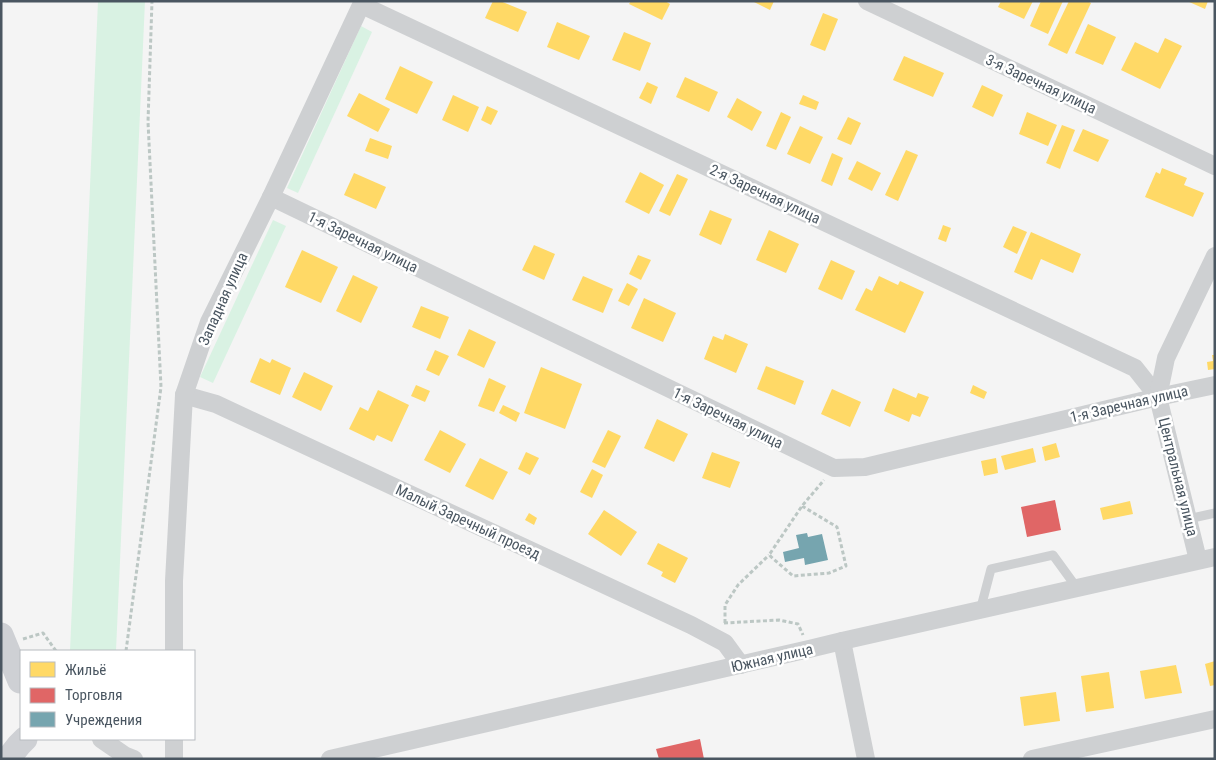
<svg xmlns="http://www.w3.org/2000/svg" width="1216" height="760" font-family="'Roboto Condensed',sans-serif">
<style>
.green{fill:#d9f2e3}
.homes{fill:#ffd966}
.shops{fill:#e06666}
.public{fill:#76a5af}
.lines{fill:none;stroke-linecap:round;stroke-linejoin:round}
.path{stroke:#bcc7c4;stroke-width:3;stroke-dasharray:4 2.5;stroke-linecap:butt}
.lane{stroke:#ced0d2;stroke-width:9}
.street{stroke:#ced0d2;stroke-width:18}
.secondary{stroke:#ced0d4;stroke-width:25}
.labels{text-anchor:middle;dominant-baseline:central;stroke-width:5;stroke-linejoin:round;paint-order:stroke}
.street-label{font-size:15px;fill:#4a5661;stroke:#fff}
</style>
<rect width="100%" height="100%" fill="#f4f4f4"/>
<g class="green">
<path d="M98,1h47l-29,650h-46z"/>
<path d="M361,26l11,6 -74,161 -11,-5z"/>
<path d="M273,220l13,6 -73,157 -13,-6z"/>
</g>
<g class="homes">
<path d="M493,1h7l27,11 -9,20 -33,-14z"/>
<path d="M631,1h34l5,3 -8,16 -33,-16z"/>
<path d="M752,1h22l-4,9z"/>
<path d="M1001,1h32l-9,18 -26,-12z"/>
<path d="M1041,1h22l-15,33 -18,-8z"/>
<path d="M1069,1h18l4,2 -24,51 -19,-9z"/>
<path d="M1187,1h21l-3,8z"/>
<path d="M823,13l15,6 -13,32 -15,-6z"/>
<path d="M557,22l33,14 -11,24 -32,-13z"/>
<path d="M1088,24l28,13 -13,28 -28,-12z"/>
<path d="M624,32l27,11 -11,28 -28,-11z"/>
<path d="M1165,38l17,8 -22,43 -39,-19 14,-28 23,11z"/>
<path d="M904,56l40,17 -11,24 -40,-17z"/>
<path d="M400,66l33,16 -16,32 -32,-15z"/>
<path d="M685,77l33,15 -9,20 -33,-15z"/>
<path d="M647,82l11,5 -7,17 -12,-6z"/>
<path d="M982,85l21,10 -10,22 -21,-10z"/>
<path d="M359,93l31,16 -12,23 -31,-16z"/>
<path d="M453,95l26,12 -11,25 -26,-12z"/>
<path d="M803,95l16,7 -3,8 -17,-6z"/>
<path d="M737,98l25,14 -10,19 -25,-14z"/>
<path d="M487,106l11,5 -7,14 -10,-5z"/>
<path d="M781,112l10,5 -15,33 -10,-4z"/>
<path d="M1027,112l30,13 -9,21 -29,-12z"/>
<path d="M848,117l13,6 -10,22 -14,-6z"/>
<path d="M1062,125l13,5 -15,39 -14,-6z"/>
<path d="M800,126l23,11 -13,27 -23,-10z"/>
<path d="M1083,129l26,11 -11,22 -25,-11z"/>
<path d="M370,138l22,8 -4,13 -23,-8z"/>
<path d="M906,150l12,5 -20,46 -13,-6z"/>
<path d="M832,153l11,5 -11,28 -11,-5z"/>
<path d="M857,161l24,12 -9,18 -24,-12z"/>
<path d="M1162,168l25,10 -3,7 20,8 -11,24 -48,-20 11,-25 4,2z"/>
<path d="M640,172l24,13 -15,29 -24,-12z"/>
<path d="M354,173l32,14 -10,22 -32,-14z"/>
<path d="M677,174l11,5 -18,37 -11,-5z"/>
<path d="M710,210l22,9 -11,26 -22,-10z"/>
<path d="M943,225l8,3 -5,14 -8,-3z"/>
<path d="M1013,226l14,6 -10,22 -14,-7z"/>
<path d="M769,230l30,14 -13,29 -30,-13z"/>
<path d="M1031,232l50,22 -8,19 -32,-14 -9,21 -18,-8z"/>
<path d="M534,245l21,9 -11,26 -22,-10z"/>
<path d="M302,250l36,17 -17,36 -36,-16z"/>
<path d="M638,255l13,5 -10,20 -12,-6z"/>
<path d="M831,260l24,11 -13,29 -24,-11z"/>
<path d="M353,275l25,12 -17,36 -25,-12z"/>
<path d="M583,276l30,13 -10,24 -31,-13z"/>
<path d="M879,276l19,9 2,-4 24,11 -19,41 -50,-23 11,-22 6,3z"/>
<path d="M627,283l11,6 -9,17 -11,-5z"/>
<path d="M644,298l32,15 -13,29 -32,-14z"/>
<path d="M421,306l28,11 -9,22 -28,-12z"/>
<path d="M469,329l27,13 -12,26 -27,-13z"/>
<path d="M725,334l23,10 -12,29 -32,-14 9,-23 10,4z"/>
<path d="M435,350l14,6 -10,20 -13,-6z"/>
<path d="M1212,355h3v14l-7,1 -1,-8 6,-1z"/>
<path d="M260,358l10,5 2,-4 19,9 -11,27 -30,-13z"/>
<path d="M766,366l38,15 -9,24 -38,-16z"/>
<path d="M541,367l41,17 -17,45 -41,-16z"/>
<path d="M304,372l29,14 -12,25 -29,-14z"/>
<path d="M489,378l17,8 -12,26 -16,-6z"/>
<path d="M416,385l14,6 -5,11 -14,-6z"/>
<path d="M973,385l14,7 -3,7 -14,-6z"/>
<path d="M893,388l23,10 2,-5 11,4 -9,20 -8,-3 -3,8 -25,-11z"/>
<path d="M832,389l29,13 -11,25 -29,-13z"/>
<path d="M378,390l31,15 -17,37 -15,-7 -3,6 -25,-12 11,-22 8,4z"/>
<path d="M503,405l17,8 -4,9 -17,-9z"/>
<path d="M657,419l31,15 -14,28 -30,-14z"/>
<path d="M440,430l26,14 -16,29 -26,-13z"/>
<path d="M608,430l13,6 -16,32 -13,-6z"/>
<path d="M1056,443l4,14 -15,4 -3,-14z"/>
<path d="M1033,448l3,14 -31,8 -4,-14z"/>
<path d="M526,452l13,6 -9,17 -12,-6z"/>
<path d="M712,452l28,10 -10,26 -28,-10z"/>
<path d="M480,458l28,14 -15,28 -28,-14z"/>
<path d="M996,458l2,15 -14,3 -3,-15z"/>
<path d="M592,469l11,6 -11,23 -12,-6z"/>
<path d="M1130,501l3,13 -30,6 -3,-12z"/>
<path d="M604,510l33,22 -16,24 -33,-22z"/>
<path d="M529,513l8,5 -3,7 -9,-5z"/>
<path d="M658,543l30,15 -13,25 -14,-7 2,-4 -16,-8z"/>
<path d="M1215,661v24l-5,1 -5,-22z"/>
<path d="M1176,665l6,28 -37,6 -5,-28z"/>
<path d="M1109,672l5,36 -28,4 -5,-36z"/>
<path d="M1056,692l4,29 -36,5 -4,-29z"/>
</g>
<g class="shops">
<path d="M1055,500l6,30 -34,7 -6,-30z"/>
<path d="M700,739l4,20h-45l-3,-10z"/>
</g>
<path class="public" d="M807,533l1,4 14,-3 6,26 -23,5 -1,-7 -19,4 -2,-10 16,-4 -3,-13z"/>
<g class="lines">
<g class="path">
<path d="M802,506l35,21 9,39 -17,7 -36,3 -24,-21 33,-49 22,-26"/>
<path d="M724,623l55,-3 19,4 5,11"/>
<path d="M725,623v-18l13,-20 31,-30"/>
<path d="M23,639l20,-6 13,18"/>
<path d="M126,651l35,-264 -13,-265 4,-121"/>
</g>
<g class="lane">
<path d="M1188,519l27,-6"/>
<path d="M980,611l11,-42 62,-14 24,33"/>
</g>
<g class="street">
<path d="M867,1l348,165"/>
<path d="M362,5l773,363 23,29"/>
<path d="M271,197l563,271 31,-1 293,-70 57,-12"/>
<path d="M184,395l32,9 475,221 34,18 16,22"/>
<path d="M1198,560l-40,-163 8,-39 49,-102"/>
<path d="M842,641l24,118"/>
<path d="M174,651v-70l10,-186 25,-73 62,-125 92,-196"/>
<path d="M101,739l23,16 10,4"/>
<path d="M174,739v20"/>
<path d="M330,759l479,-110 33,-8 373,-84"/>
<path d="M1032,759l183,-40"/>
</g>
<g class="secondary">
<path d="M1,635l19,46"/>
<path d="M8,759l11,-14 6,-6"/>
</g>
</g>
<g class="labels">
<g class="street-label">
<text transform="translate(1041 84) rotate(25)">3-я Заречная улица</text>
<text transform="translate(765 194) rotate(25)">2-я Заречная улица</text>
<text transform="translate(363 242) rotate(26)">1-я Заречная улица</text>
<text transform="translate(223 299) rotate(-66)">Западная улица</text>
<text transform="translate(1129 404) rotate(-13)">1-я Заречная улица</text>
<text transform="translate(728 418) rotate(26)">1-я Заречная улица</text>
<text transform="translate(1178 477) rotate(76)">Центральная улица</text>
<text transform="translate(468 522) rotate(25)">Малый Заречный проезд</text>
<text transform="translate(772 658) rotate(-13)">Южная улица</text>
</g>
</g>
<rect width="1216" height="760" fill="none" stroke="#4a5661" stroke-width="5"/>
<rect x="20" y="650" width="175" height="90" fill="#ffffff" stroke="#b7bbc0"/>
<rect x="30" y="662" width="25" height="15" fill="#ffd966" stroke="#b7bbc0"/>
<text x="65" y="675" font-size="15" fill="#4a5661">Жильё</text>
<rect x="30" y="688" width="25" height="15" fill="#e06666" stroke="#b7bbc0"/>
<text x="65" y="700" font-size="15" fill="#4a5661">Торговля</text>
<rect x="30" y="712" width="25" height="15" fill="#76a5af" stroke="#b7bbc0"/>
<text x="65" y="725" font-size="15" fill="#4a5661">Учреждения</text>
</svg>
